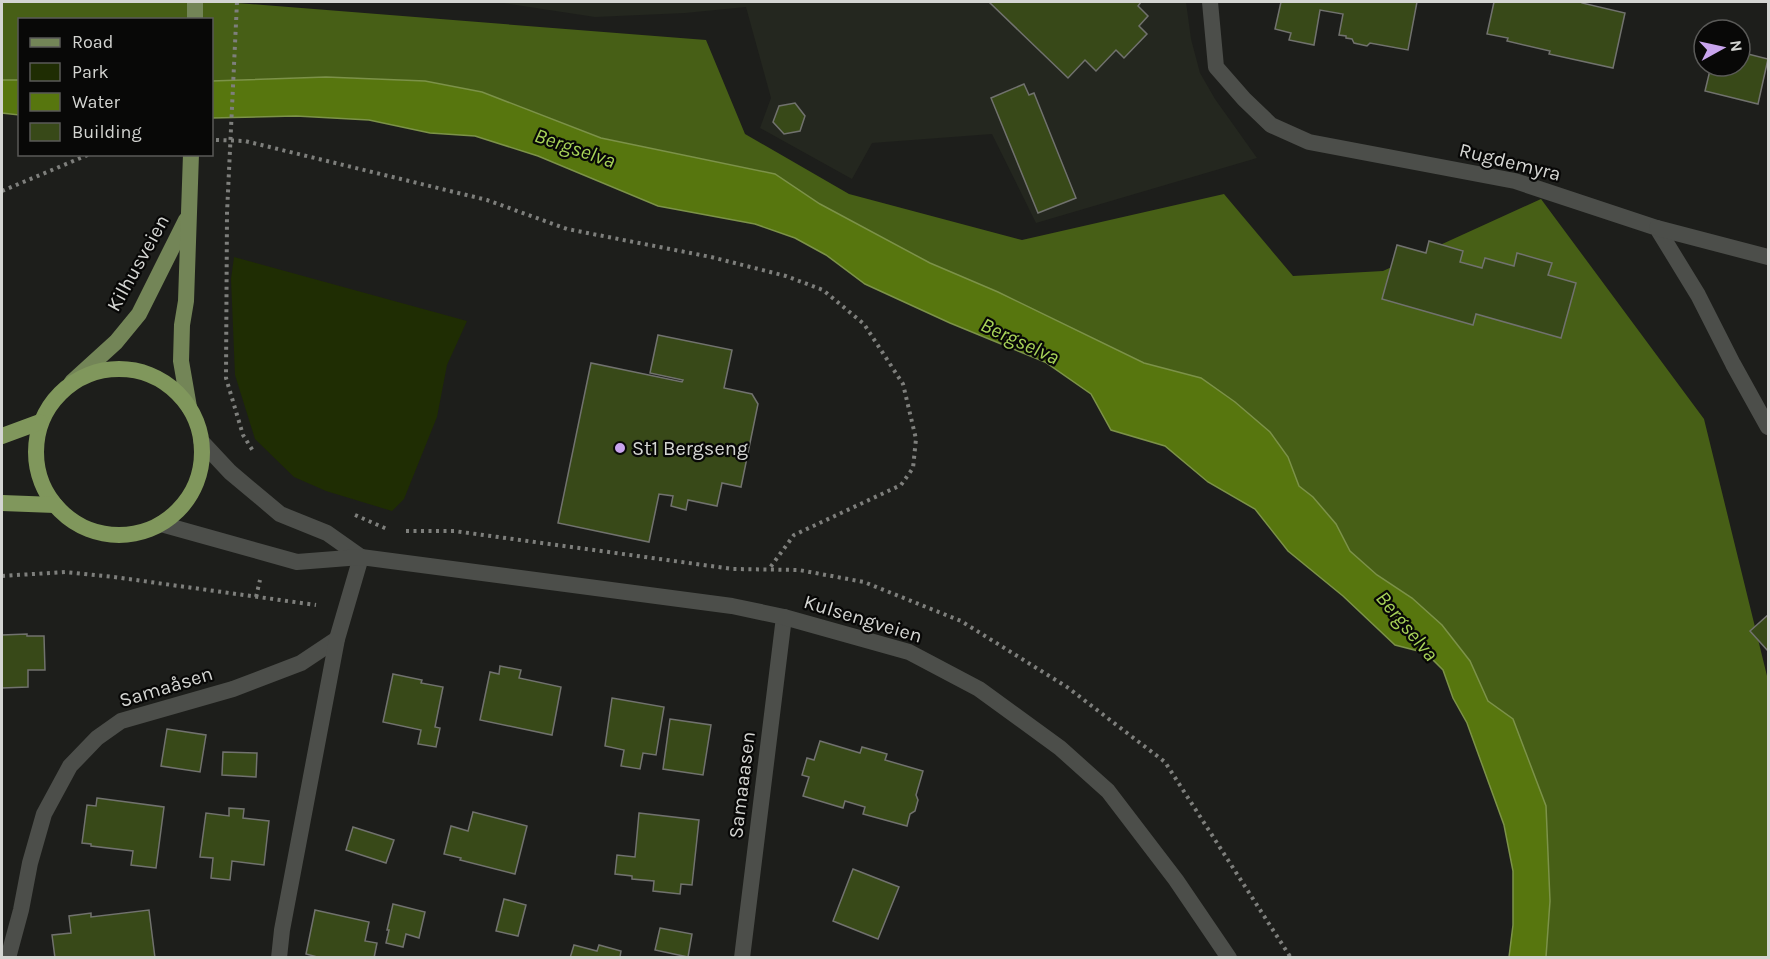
<svg xmlns="http://www.w3.org/2000/svg" width="1770" height="959" font-family="Karla,sans-serif">
<style>
.built{fill:#24271f}
.green{fill:#1f2d03}
.forest{fill:#475f16}
.water{fill:#57760e;stroke:#7c9249;stroke-width:1.5}
.building{fill:#384918;stroke:#71726e;stroke-width:1.5}
.lines{fill:none;stroke-linecap:round;stroke-linejoin:round}
.path{stroke:#7e7f7c;stroke-width:4;stroke-dasharray:3 4.5;stroke-linecap:butt}
.minor{stroke:#4c4e4a;stroke-width:16}
.secondary{stroke:#4c4e4a;stroke-width:16}
.primary{stroke:#738557;stroke-width:16}
.trunk{stroke:#80975c;stroke-width:16}
.poi-dot{fill:#c9a5ee;stroke:#080807;stroke-width:2}
.labels{text-anchor:middle;dominant-baseline:central;stroke-width:4.5;stroke-linejoin:round;paint-order:stroke}
.street-label{font-size:20px;fill:#d4d5d2;stroke:#080807}
.poi-label{font-size:20px;fill:#d4d5d2;stroke:#080807;text-anchor:start}
.water-label{font-size:21px;font-style:italic;fill:#a7d258;stroke:#080807}
</style>
<rect width="100%" height="100%" fill="#1d1e1b"/>
<path class="built" d="M496,2h690l5,37 9,34 15,26 42,59 -221,65 -44,-89 -120,9 -20,36 -92,-51 11,-30 -25,-91 -61,6 -90,4z"/>
<path class="green" d="M234,257l233,64 -20,44 -10,52 -33,82 -12,12 -66,-20 -32,-14 -39,-38 -20,-64 -4,-96z"/>
<path class="forest" d="M2,2h222l482,38 39,94 104,60 173,46 202,-46 69,82 90,-5 158,-72 163,220 64,261v277h-222l4,-56 -2,-39 -35,-143 -25,-18 -18,-40 -58,-63 -35,-23 -27,-24 -14,-27 -23,-27 -14,-11 -11,-29 -18,-25 -35,-30 -34,-24 -57,-15 -146,-71 -68,-29 -110,-59 -45,-30 -174,-36 -119,-46 -57,-11 -99,-4 -114,4v-61h-192l-1,60h-17z"/>
<g class="water">
<path d="M326,77l99,4 57,11 119,46 174,36 45,30 110,59 68,29 146,71 57,15 34,24 35,30 18,25 11,29 14,11 23,27 14,27 27,24 35,23 30,27 28,36 18,40 25,18 33,87 4,95 -4,56h-37l4,-32v-54l-9,-46 -37,-102 -14,-25 -10,-28 -17,-17 -31,-8 -52,-49 -55,-45 -33,-42 -47,-27 -43,-36 -54,-16 -20,-36 -46,-32 -95,-39 -85,-39 -39,-29 -31,-17 -40,-14 -97,-18 -120,-50 -63,-20 -45,-3 -61,-13 -73,-4 -84,2v-37z"/>
<path d="M2,80h17v35l-17,-2z"/>
</g>
<g class="building">
<path d="M989,2h152l-3,4 10,10 -9,10 8,8 -23,24 -8,-8 -20,21 -11,-11 -17,18z"/>
<path d="M1281,2h136l-9,48 -38,-7 -3,3 -13,-3 -2,-4 -6,-1v-2l-7,-1 4,-21 -23,-4 -6,35 -25,-5 2,-7 -16,-4z"/>
<path d="M1494,2h88v1l43,10 -12,55 -64,-14 1,-3 -43,-10 1,-3 -21,-4z"/>
<path d="M1740,52l28,7 -10,45 -53,-13 6,-25h29z"/>
<path d="M1024,84l5,11 5,-2 42,105 -38,15 -47,-115z"/>
<path d="M795,103l10,13 -5,15 -16,3 -11,-12 6,-16z"/>
<path d="M1429,241l34,10 -3,11 22,6 3,-10 29,8 3,-13 35,10 -4,12 28,8 -15,55 -85,-24 -3,11 -91,-26 15,-54 29,8z"/>
<path d="M658,335l74,15 -8,38 28,6 6,10 -17,83 -19,-4 -5,23 -29,-6 -2,10 -15,-4 2,-10 -14,-2 -10,48 -91,-19 33,-160 91,19 1,-2 -33,-7z"/>
<path d="M1768,615v36l-18,-20z"/>
<path d="M27,634v2h17l1,34h-17v17l-26,1v-53z"/>
<path d="M500,666l21,4 -2,8 42,9 -9,48 -72,-15 10,-48 9,2z"/>
<path d="M393,674l29,6 -1,3 22,4 -8,40 5,1 -4,19 -18,-3 3,-14 -38,-8z"/>
<path d="M612,698l52,9 -8,48 -13,-2 -3,16 -19,-3 3,-16 -19,-4z"/>
<path d="M670,719l41,6 -8,50 -40,-6z"/>
<path d="M167,729l39,6 -6,37 -39,-6z"/>
<path d="M820,741l40,12 2,-6 25,7 -2,6 38,11 -7,24 2,5 -3,11 -5,3 -3,12 -44,-12 2,-7 -20,-6 -2,7 -40,-12 6,-19 -7,-2 5,-17 7,2z"/>
<path d="M223,752l34,1 -1,24 -34,-2z"/>
<path d="M97,798l67,9 -8,61 -25,-3 2,-14 -42,-5v-2l-9,-1 5,-38 9,1z"/>
<path d="M229,808l15,1 -1,9 26,3 -5,44 -32,-4 -2,19 -19,-2 2,-20 -13,-1 6,-44 23,3z"/>
<path d="M473,812l54,14 -12,48 -55,-14 1,-2 -17,-4 7,-28 17,5z"/>
<path d="M639,813l60,7 -7,65 -11,-1 -1,10 -27,-3 1,-10 -22,-2v-3l-17,-2 2,-19 18,2z"/>
<path d="M353,827l41,13 -8,23 -40,-13z"/>
<path d="M853,869l46,18 -21,52 -45,-18z"/>
<path d="M504,899l22,6 -8,31 -22,-5z"/>
<path d="M393,904l32,8 -6,26 -13,-4 -3,13 -17,-4 3,-13h-2z"/>
<path d="M149,910l6,48h-100l-3,-23 19,-2 -2,-17 22,-3v4z"/>
<path d="M315,910l54,12 -4,19 12,2 -3,15h-53l-15,-4z"/>
<path d="M660,928l32,6 -4,23 -33,-7z"/>
<path d="M574,945l23,6 2,-6 22,6 -1,6 3,1h-53z"/>
</g>
<g class="lines">
<g class="path">
<path d="M237,2l-10,211 -1,165 17,57 10,16"/>
<path d="M216,140l29,1 242,59 80,29 144,28 75,19 37,14 41,34 39,60 13,55 -3,29 -12,17 -107,50 -25,34"/>
<path d="M2,191l88,-37"/>
<path d="M355,515l32,14"/>
<path d="M406,531h48l279,38 66,1 65,12 97,39 106,66 98,75 126,196"/>
<path d="M2,576l63,-4 49,5 202,28"/>
<path d="M256,597l4,-17"/>
</g>
<g class="minor">
<path d="M1210,2l6,65 28,32 27,26 38,17 206,39 142,47 41,67 35,69 35,63"/>
<path d="M1657,228l111,29"/>
<path d="M8,958l13,-48 9,-47 14,-49 26,-48 27,-28 24,-17 112,-32 68,-26 36,-24"/>
<path d="M279,958l3,-28 55,-291 24,-82"/>
<path d="M742,958l42,-341"/>
</g>
<g class="secondary">
<path d="M201,441l29,31 50,42 47,19 34,24"/>
<path d="M161,524l136,38 64,-5 371,49 52,11 125,35 70,37 81,59 48,43 68,89 53,78"/>
</g>
<g class="primary">
<path d="M195,20v-18"/>
<path d="M72,382l44,-40 23,-28 47,-94"/>
<path d="M189,407l-8,-46 1,-36 4,-24 5,-147"/>
</g>
<g class="trunk">
<circle cx="119" cy="452" r="83"/>
<path d="M2,436l38,-14"/>
<path d="M2,503l53,2"/>
</g>
</g>
<circle class="poi-dot" cx="620" cy="448" r="6"/>
<g class="labels">
<g class="street-label">
<text transform="translate(1510 162) rotate(14)">Rugdemyra</text>
<text transform="translate(138 263) rotate(-61)">Kilhusveien</text>
<text transform="translate(863 619) rotate(17)">Kulsengveien</text>
<text transform="translate(166 687) rotate(-17)">Samaåsen</text>
<text transform="translate(742 785) rotate(-83)">Samaaasen</text>
</g>
<g class="poi-label">
<text x="632" y="448">St1 Bergseng</text>
</g>
<g class="water-label">
<text transform="translate(575 148) rotate(19)">Bergselva</text>
<text transform="translate(1020 341) rotate(25)">Bergselva</text>
<text transform="translate(1407 626) rotate(50)">Bergselva</text>
</g>
</g>
<rect width="1770" height="959" fill="none" stroke="#d4d5d2" stroke-width="6"/>
<rect x="18" y="18" width="195" height="138" fill="#080807" stroke="#5a5a58" stroke-width="1.5"/>
<rect x="30" y="38" width="30" height="9" fill="#738557" stroke="#5a5a58" stroke-width="1.5"/>
<text x="72" y="48" font-size="18" fill="#d4d5d2">Road</text>
<rect x="30" y="63" width="30" height="18" fill="#1f2d03" stroke="#5a5a58" stroke-width="1.5"/>
<text x="72" y="78" font-size="18" fill="#d4d5d2">Park</text>
<rect x="30" y="93" width="30" height="18" fill="#57760e" stroke="#5a5a58" stroke-width="1.5"/>
<text x="72" y="108" font-size="18" fill="#d4d5d2">Water</text>
<rect x="30" y="123" width="30" height="18" fill="#384918" stroke="#5a5a58" stroke-width="1.5"/>
<text x="72" y="138" font-size="18" fill="#d4d5d2">Building</text>
<g transform="translate(1722 48) rotate(82)"><circle r="28" fill="#080807" stroke="#5a5a58" stroke-width="1.5"/>
<path d="M0-4.5L10 22L0 15L-10 22Z" fill="#c9a5ee"/>
<text y="-9" font-size="16" font-weight="bold" text-anchor="middle" fill="#d4d5d2">N</text>
</g>
</svg>
